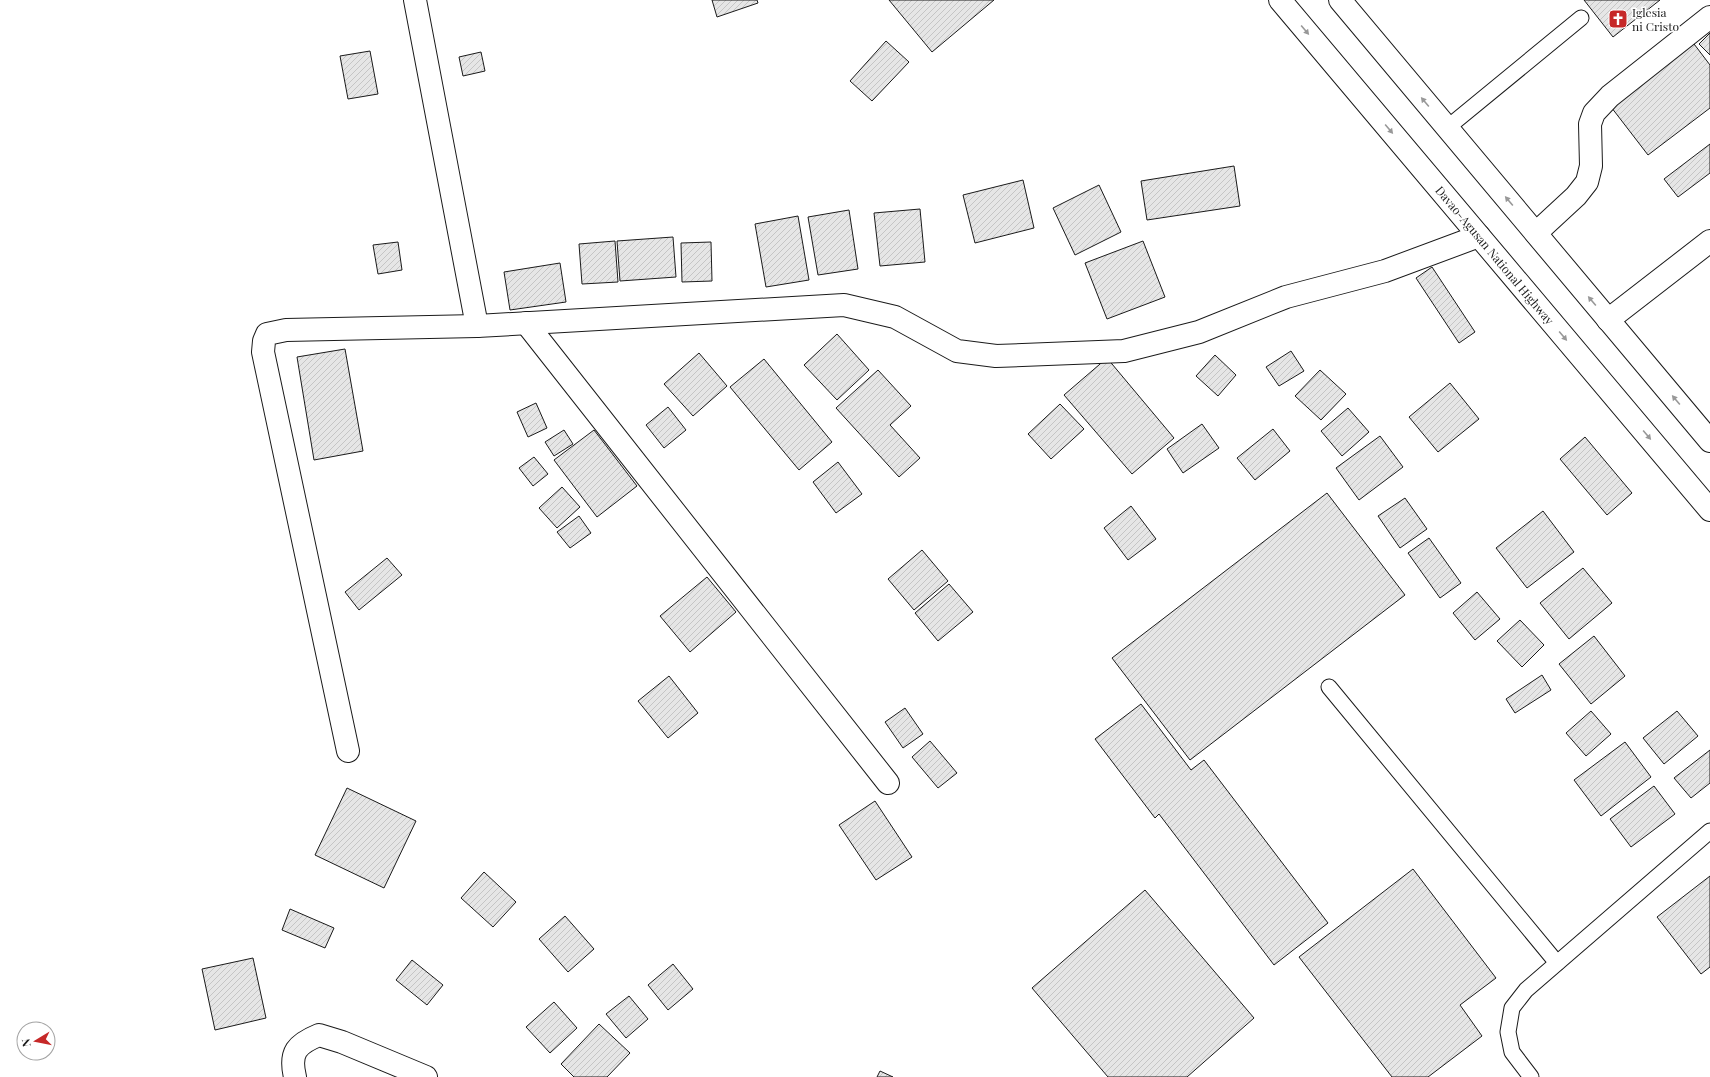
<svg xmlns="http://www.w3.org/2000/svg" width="1710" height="1077" font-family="'Playfair Display',serif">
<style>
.building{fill:url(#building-hatch);stroke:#1a1a1a}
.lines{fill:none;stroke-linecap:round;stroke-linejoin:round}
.service-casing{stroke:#1a1a1a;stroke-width:17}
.minor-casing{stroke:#1a1a1a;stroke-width:24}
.trunk-casing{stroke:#1a1a1a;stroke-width:24}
.service{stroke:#fff;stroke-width:15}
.minor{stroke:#fff;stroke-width:22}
.trunk{stroke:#fff;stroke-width:22}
.oneway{fill:#989898}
.labels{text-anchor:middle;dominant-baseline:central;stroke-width:3;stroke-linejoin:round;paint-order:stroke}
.poi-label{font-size:12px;fill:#1a1a1a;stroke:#fff;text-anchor:start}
.street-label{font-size:12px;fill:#1a1a1a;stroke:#fff}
</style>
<defs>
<pattern id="building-hatch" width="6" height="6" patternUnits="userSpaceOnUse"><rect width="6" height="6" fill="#e6e6e6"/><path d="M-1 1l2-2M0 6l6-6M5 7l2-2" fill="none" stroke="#c5c5c5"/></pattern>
</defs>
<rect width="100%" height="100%" fill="#fff"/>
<g class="building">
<path d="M712,0h45l1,3 -41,14z"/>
<path d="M889,0h105l-62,52z"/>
<path d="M1584,0h76l-47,37z"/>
<path d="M1710,33v22l-11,-11z"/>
<path d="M1691,40l19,25v43l-62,47 -40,-52z"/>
<path d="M886,41l23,21 -37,39 -22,-20z"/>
<path d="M370,51l8,43 -30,5 -8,-43z"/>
<path d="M481,52l4,19 -22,5 -4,-19z"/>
<path d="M1710,144v29l-32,24 -14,-18z"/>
<path d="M1234,166l6,40 -93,14 -6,-39z"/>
<path d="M1023,180l11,48 -59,15 -12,-48z"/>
<path d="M1099,185l22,47 -46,23 -22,-47z"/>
<path d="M920,209l5,53 -45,4 -6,-53z"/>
<path d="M849,210l9,59 -40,6 -10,-58z"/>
<path d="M798,216l11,64 -43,7 -11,-63z"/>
<path d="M673,237l3,40 -56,4 -3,-40z"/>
<path d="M615,241l3,41 -36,2 -3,-40z"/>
<path d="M1143,241l22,56 -58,22 -22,-56z"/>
<path d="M398,242l4,28 -24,4 -5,-29z"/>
<path d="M711,242l1,39 -30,1 -1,-39z"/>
<path d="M560,263l6,39 -56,8 -6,-38z"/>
<path d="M1432,267l43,65 -16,11 -43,-65z"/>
<path d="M837,334l32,36 -32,30 -33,-35z"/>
<path d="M345,349l18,102 -49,9 -17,-103z"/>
<path d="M1291,351l13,20 -25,15 -13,-19z"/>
<path d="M699,353l28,33 -34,30 -29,-32z"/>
<path d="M1215,355l21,20 -18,21 -22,-20z"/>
<path d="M1107,358l67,80 -42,36 -68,-79z"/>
<path d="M764,359l68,83 -33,28 -69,-83z"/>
<path d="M878,370l33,36 -21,19 30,33 -21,19 -63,-69z"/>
<path d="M1320,370l26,24 -25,26 -26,-24z"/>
<path d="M1450,383l29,36 -41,33 -29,-35z"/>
<path d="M536,403l11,25 -19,9 -11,-25z"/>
<path d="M1060,404l24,25 -33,30 -23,-25z"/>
<path d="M668,407l18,23 -22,18 -18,-23z"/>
<path d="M1348,408l21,24 -27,24 -21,-25z"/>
<path d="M1202,424l17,24 -36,25 -16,-24z"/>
<path d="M1273,429l17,22 -35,29 -18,-22z"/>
<path d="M564,430l9,14 -19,12 -9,-14z"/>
<path d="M594,430l43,56 -40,31 -43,-57z"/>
<path d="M1380,436l23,31 -44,33 -23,-32z"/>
<path d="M1585,437l47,56 -25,22 -47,-56z"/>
<path d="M534,457l14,17 -15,12 -14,-18z"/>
<path d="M838,462l24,32 -26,19 -23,-31z"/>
<path d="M562,487l18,20 -23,21 -18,-20z"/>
<path d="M1327,493l78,102 -215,165 -78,-102z"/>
<path d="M1405,498l22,31 -27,19 -22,-32z"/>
<path d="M1131,506l25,33 -28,21 -24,-32z"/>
<path d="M1543,511l31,41 -47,36 -31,-40z"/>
<path d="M579,516l12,17 -21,15 -13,-16z"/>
<path d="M1429,538l32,45 -21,15 -32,-45z"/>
<path d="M922,550l26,31 -34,29 -26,-31z"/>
<path d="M387,558l15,17 -43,35 -14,-18z"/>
<path d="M1583,568l29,35 -43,36 -29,-36z"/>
<path d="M707,577l29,35 -46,40 -30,-36z"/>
<path d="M949,584l24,28 -35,29 -23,-28z"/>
<path d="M1477,592l23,27 -25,21 -22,-27z"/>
<path d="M1520,620l24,25 -22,22 -25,-26z"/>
<path d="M1594,636l31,40 -34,28 -32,-40z"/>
<path d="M1542,675l9,15 -36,23 -9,-14z"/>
<path d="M669,676l29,37 -30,25 -30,-37z"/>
<path d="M1141,704l50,66 13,-10 124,163 -54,42 -115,-151 -4,4 -60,-79z"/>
<path d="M905,708l18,26 -20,14 -18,-26z"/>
<path d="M1591,711l20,23 -25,22 -20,-23z"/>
<path d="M1677,711l21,25 -34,28 -21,-26z"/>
<path d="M930,741l27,32 -19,15 -26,-31z"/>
<path d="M1625,742l26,35 -50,39 -27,-36z"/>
<path d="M1710,750v33l-19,15 -17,-20z"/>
<path d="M1654,786l21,28 -44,33 -21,-28z"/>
<path d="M347,788l69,33 -32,67 -69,-33z"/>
<path d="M875,801l37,56 -36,23 -37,-55z"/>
<path d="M1413,869l83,109 -36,27 22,31 -54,41h-36l-93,-120z"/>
<path d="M484,872l32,30 -23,25 -32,-29z"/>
<path d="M1710,876v91l-9,7 -44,-57z"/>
<path d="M1145,890l109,128 -67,59h-79l-76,-89z"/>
<path d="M290,909l44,19 -9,20 -43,-18z"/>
<path d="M565,916l29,33 -26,23 -29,-33z"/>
<path d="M253,958l13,60 -51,12 -13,-61z"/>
<path d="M412,960l31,25 -16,20 -31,-25z"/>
<path d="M673,964l20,25 -25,21 -20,-25z"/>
<path d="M629,996l19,23 -22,19 -20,-24z"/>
<path d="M554,1002l23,26 -27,25 -24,-26z"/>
<path d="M599,1024l31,29 -23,24h-33l-13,-13z"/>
<path d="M880,1071l13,6h-16z"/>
</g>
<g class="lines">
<defs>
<g id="service">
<path d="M1447,128l134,-110"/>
<path d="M1329,687l228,276"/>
<path d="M1531,1077l-19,-25 -4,-20 4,-24 14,-18 184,-159"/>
</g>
<g id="minor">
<path d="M415,0l62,326"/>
<path d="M1536,233l40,-37 11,-14 4,-16 -1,-42 4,-11 16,-17 100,-79"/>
<path d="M1608,320l102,-79"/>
<path d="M526,323l362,460"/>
<path d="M348,751l-85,-399 1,-11 3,-7 19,-4 191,-4 367,-21 51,12 62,34 39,5 128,-5 75,-19 87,-35 99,-26 94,-35"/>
<path d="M295,1077c-6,-25 2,-33 24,-42l23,7 84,35"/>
</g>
<g id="trunk">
<path d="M1280,0l430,510"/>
<path d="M1340,0l370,441"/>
</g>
</defs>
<use href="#service" class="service-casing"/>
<use href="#minor" class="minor-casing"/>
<use href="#trunk" class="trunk-casing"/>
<use href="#service" class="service"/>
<use href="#minor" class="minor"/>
<use href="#trunk" class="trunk"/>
</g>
<defs><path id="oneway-solid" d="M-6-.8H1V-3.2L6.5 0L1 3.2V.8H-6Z"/></defs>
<g class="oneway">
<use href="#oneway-solid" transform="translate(1305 30) rotate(50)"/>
<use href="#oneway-solid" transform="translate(1425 102) rotate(-130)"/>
<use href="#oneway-solid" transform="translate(1389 129) rotate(50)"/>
<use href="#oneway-solid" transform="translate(1509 201) rotate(-130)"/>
<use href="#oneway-solid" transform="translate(1592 301) rotate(-130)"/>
<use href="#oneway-solid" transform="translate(1563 336) rotate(50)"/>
<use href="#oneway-solid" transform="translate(1676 400) rotate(-130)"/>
<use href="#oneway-solid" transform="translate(1647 435) rotate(50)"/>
</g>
<defs>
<symbol id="church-square" viewBox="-11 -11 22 22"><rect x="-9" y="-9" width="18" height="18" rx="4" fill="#c62828" stroke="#fff"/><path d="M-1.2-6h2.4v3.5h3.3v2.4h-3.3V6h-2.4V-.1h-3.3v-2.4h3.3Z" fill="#fff"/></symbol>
</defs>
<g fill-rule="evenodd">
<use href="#church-square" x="1607" y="8" width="22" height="22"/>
</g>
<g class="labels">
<g class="poi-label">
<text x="1632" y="12">Iglesia<tspan x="1632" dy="14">ni Cristo</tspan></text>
</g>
<g class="street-label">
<text transform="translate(1495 255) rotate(50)">Davao-Agusan National Highway</text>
</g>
</g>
<g transform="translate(36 1041) rotate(260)"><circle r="19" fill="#ffffff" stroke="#a3a3a3"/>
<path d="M0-3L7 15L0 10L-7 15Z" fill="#c62828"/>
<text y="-6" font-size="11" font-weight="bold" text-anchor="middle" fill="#1a1a1a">N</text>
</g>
</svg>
